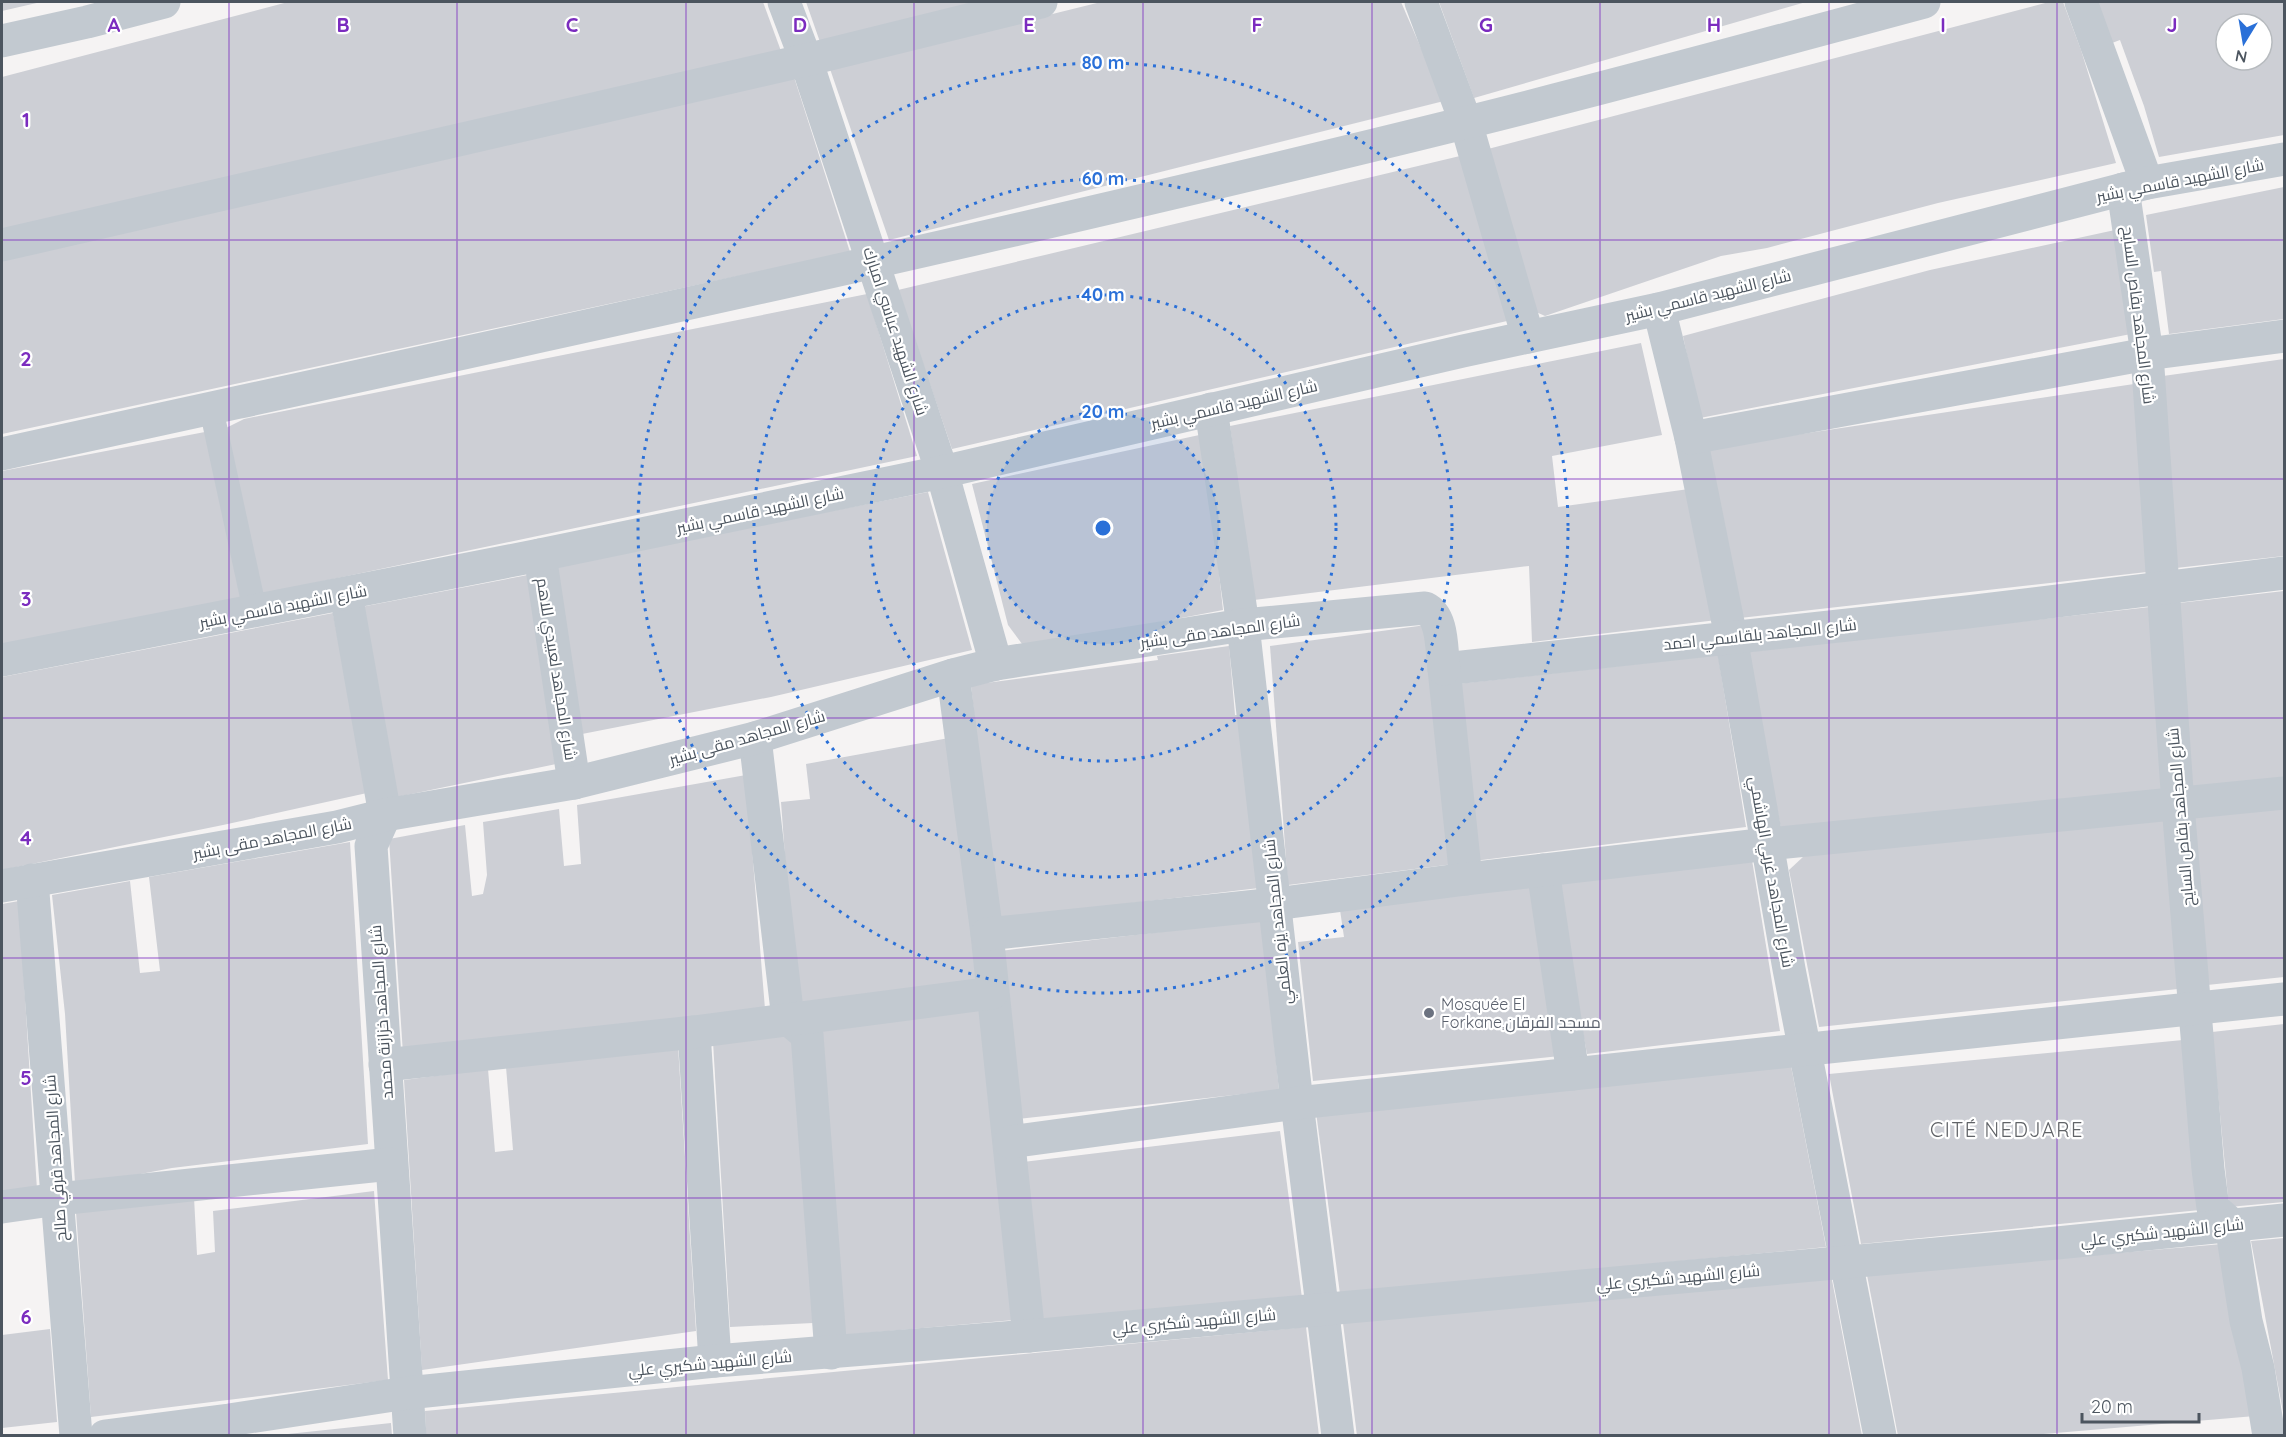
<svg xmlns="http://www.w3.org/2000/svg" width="2286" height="1437" font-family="Quicksand,Cairo,sans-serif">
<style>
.building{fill:#cdcfd5;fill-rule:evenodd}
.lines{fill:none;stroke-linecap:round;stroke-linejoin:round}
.pedestrian{stroke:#c2c9d0;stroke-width:24}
.minor{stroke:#c2c9d0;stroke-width:33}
.grid{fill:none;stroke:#7b2cbf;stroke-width:1.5;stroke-opacity:0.55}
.ring{fill:none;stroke:#2a70d8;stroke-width:3;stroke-dasharray:3 6}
.worship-dot{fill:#6b7280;stroke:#fff;stroke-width:2}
.labels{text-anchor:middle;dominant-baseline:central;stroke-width:4.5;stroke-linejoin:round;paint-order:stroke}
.street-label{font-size:16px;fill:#4c555f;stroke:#fff}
.worship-label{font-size:16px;fill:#5b616d;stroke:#fff;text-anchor:start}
.quarter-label{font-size:20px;letter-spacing:1.5px;fill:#606367;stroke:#fff}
.grid-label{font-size:20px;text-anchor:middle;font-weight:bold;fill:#7b2cbf;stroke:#fff;stroke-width:4.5;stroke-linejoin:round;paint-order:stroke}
.centre{fill:#2a70d8;stroke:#fff;stroke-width:3}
.ring-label{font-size:18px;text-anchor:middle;font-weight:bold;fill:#2a70d8;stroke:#fff;stroke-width:4.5;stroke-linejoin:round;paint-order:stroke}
</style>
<rect width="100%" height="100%" fill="#f5f3f3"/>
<g class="building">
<path d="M2,2h39l-39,9z"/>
<path d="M288,2h475l18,49 -779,179v-153z"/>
<path d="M806,2h169l-155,40z"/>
<path d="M1101,2h300l43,99 -555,139 -59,-171z"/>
<path d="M1439,2h367l-332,96z"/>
<path d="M2049,2h14l18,48 35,113 -178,40 -171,45 -46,8 -176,60 -11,-5 -46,-162z"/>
<path d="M2096,2h188v133l-125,22 -15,-51 -24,-66 -8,3zM2226,24h36v36h-36z"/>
<path d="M794,77l56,175 -848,182v-174z"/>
<path d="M1460,156l47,165 -555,128 -54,-159z"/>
<path d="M2284,187v132l-115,15 -8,-63 -7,1 -8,-57z"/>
<path d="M2115,230l16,104 -431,84 -17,-82 247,-66z"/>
<path d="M867,294l50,162 -660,139 -35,-165 22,-11z"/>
<path d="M1641,343l21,92 -110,21 6,51 131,-18 28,131 -185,22 -3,-76 -275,34 -24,-174z"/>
<path d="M2284,359v197l-108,12 -13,-192z"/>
<path d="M2134,384l13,188 -407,46 -32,-170z"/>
<path d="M210,431l35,167 -243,46v-173z"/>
<path d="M1204,434l19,176 -198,38 -17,-23 -36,-141z"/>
<path d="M928,492l44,158 -201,47 -194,38 -25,-169z"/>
<path d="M533,574l28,189 -164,34 -36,-190z"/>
<path d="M2284,591v187l-92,10 -13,-185z"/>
<path d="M2150,607l13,183 -382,39 -34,-177z"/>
<path d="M333,613l34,180 -144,32 -221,45v-193z"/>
<path d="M1426,625l28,239 -166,21 -18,-239z"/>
<path d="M1229,646l6,69h4l20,173 -263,31 -25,-234 187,-25 -1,-4z"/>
<path d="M1718,655l28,172 -272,34 -17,-177z"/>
<path d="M949,738l28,245 -181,22 -15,-203 29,-3 -4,-35z"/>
<path d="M746,775l19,234 -362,45 -14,-215 76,-14 7,71 11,-2 4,-19 -4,-53 76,-13 5,57 17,-2 -4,-59z"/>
<path d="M2284,807v170l-77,8 -13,-168z"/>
<path d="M2165,820l13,169 -359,38 -30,-157 15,-14z"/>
<path d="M350,842l18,302 -196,24 -58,11 -39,4 -10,-169 -13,-119 78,-14 10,92 20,-2 -11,-94z"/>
<path d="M1752,860l28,171 -193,23 -33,-174z"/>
<path d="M1536,886l24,170 -247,25 -15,-139 46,-5 -4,-27z"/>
<path d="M19,901l18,289 -35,4v-290z"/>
<path d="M1262,920l17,170 -261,29 -18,-168z"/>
<path d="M980,1009l34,311 -171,15 -22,-307z"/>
<path d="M2284,1024v178l-55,5 -17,-175z"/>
<path d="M792,1032l21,291 -83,4 -17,-285z"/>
<path d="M2183,1040l17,170 -339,34 -32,-170z"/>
<path d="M678,1046l18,285 -274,39 -18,-290 84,-11 7,83 18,-2 -7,-83z"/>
<path d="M1791,1066l35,181 -486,47 -24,-182z"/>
<path d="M1280,1131l22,167 -262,25 -17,-161z"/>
<path d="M374,1191l14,189 -297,37 -15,-205 118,-15 3,58 18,-3 -2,-41z"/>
<path d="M2284,1238v174h-1l-32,-171z"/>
<path d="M2222,1244l33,172 -235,20h-122l-31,-161z"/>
<path d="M1831,1275l31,161h-505l-14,-113z"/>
<path d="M1306,1327l13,109h-893l-1,-25z"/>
<path d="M50,1329l7,93 -55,6v-93z"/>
<path d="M391,1423l1,13h-104v-2z"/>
</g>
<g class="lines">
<path class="pedestrian" d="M211,408l44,203"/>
<g class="minor">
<path d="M784,2l22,58 136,412 54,192"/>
<path d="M1421,2l45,121 62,214"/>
<path d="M2081,2l66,181"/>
<path d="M2,41l85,-19 77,-20"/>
<path d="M2123,189l24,165 31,451 30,364 5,39 18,16 15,97 12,47 11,68"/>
<path d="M2,245l804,-185 235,-58"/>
<path d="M1659,309l32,129 40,199 58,332 91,467"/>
<path d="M1211,409l32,216 54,478 41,333"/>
<path d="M1691,438l456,-84 137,-18"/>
<path d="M2,454c488,-107 977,-211 1462,-331 154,-38 307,-80 460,-121"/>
<path d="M540,555l34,228"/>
<path d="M346,594l39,221 -14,31 39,590"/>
<path d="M2,660l538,-105 402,-83 521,-121 196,-42 488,-126 137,-24"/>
<path d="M953,675l34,259 42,402"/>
<path d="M755,738l33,281 19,16 24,318"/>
<path d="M1543,870l30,204"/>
<path d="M1466,879l-22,-210 523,-57 317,-39"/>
<path d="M32,880l44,556"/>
<path d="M2,886l335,-59 48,-12 189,-32 181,-45 198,-63 43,-11 247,-39 182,-17c19,9 16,42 19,61"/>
<path d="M987,934l288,-30 191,-25 302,-35 516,-51"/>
<path d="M694,1032l21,329"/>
<path d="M385,1065l309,-33 298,-39"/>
<path d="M1010,1142l287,-39 987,-104"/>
<path d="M2,1207l56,-8 333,-35"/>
<path d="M105,1436l124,-16 178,-27 308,-32 314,-25 1028,-93 227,-23"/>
</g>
</g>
<path class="grid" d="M229,2v1434M457,2v1434M686,2v1434M914,2v1434M1143,2v1434M1372,2v1434M1600,2v1434M1829,2v1434M2057,2v1434M2,240h2282M2,479h2282M2,718h2282M2,958h2282M2,1198h2282"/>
<circle cx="1103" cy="528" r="116" fill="#2a70d8" fill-opacity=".12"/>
<g class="ring">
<circle cx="1103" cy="528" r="116"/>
<circle cx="1103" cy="528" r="233"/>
<circle cx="1103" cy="528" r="349"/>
<circle cx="1103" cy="528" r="465"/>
</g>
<circle class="worship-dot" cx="1429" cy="1013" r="6"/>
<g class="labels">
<g class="street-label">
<text transform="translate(2180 180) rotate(-11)">شارع الشهيد قاسمي بشير</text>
<text transform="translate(1708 295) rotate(-14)">شارع الشهيد قاسمي بشير</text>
<text transform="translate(2139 315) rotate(83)">شارع المجاهد بقاص السايح</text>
<text transform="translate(896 331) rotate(72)">شارع الشهيد عباسي امبارك</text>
<text transform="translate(1234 404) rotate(-13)">شارع الشهيد قاسمي بشير</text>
<text transform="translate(760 510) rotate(-12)">شارع الشهيد قاسمي بشير</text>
<text transform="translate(283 606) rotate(-11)">شارع الشهيد قاسمي بشير</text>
<text transform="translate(1220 631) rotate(-8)">شارع المجاهد مقى بشير</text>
<text transform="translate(1760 634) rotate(-6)">شارع المجاهد بلقاسمي احمد</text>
<text transform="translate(557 669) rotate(81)">شارع المجاهد لعبيدي للاهم</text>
<text transform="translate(747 737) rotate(-16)">شارع المجاهد مقى بشير</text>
<text transform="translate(2180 817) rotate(-95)">شارع المجاهد بقاص السايح</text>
<text transform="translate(272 838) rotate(-11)">شارع المجاهد مقى بشير</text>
<text transform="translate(1772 872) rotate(80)">شارع المجاهد غربي الهاشمي</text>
<text transform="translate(1277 922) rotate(-96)">شارع المجاهد يزه العلمي</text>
<text transform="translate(381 1012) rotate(-94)">شارع المجاهد خزازنة محمد</text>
<text transform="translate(55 1158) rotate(-94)">شارع المجاهد قرفي صالح</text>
<text transform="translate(2162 1232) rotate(-6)">شارع الشهيد شكيري علي</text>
<text transform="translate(1678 1277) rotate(-5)">شارع الشهيد شكيري علي</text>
<text transform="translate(1194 1321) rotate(-5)">شارع الشهيد شكيري علي</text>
<text transform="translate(710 1363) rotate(-5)">شارع الشهيد شكيري علي</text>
</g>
<g class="worship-label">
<text x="1441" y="1004">Mosquée El<tspan x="1441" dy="18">Forkane,مسجد الفرقان</tspan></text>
</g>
<g class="quarter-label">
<text x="2007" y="1129">CITÉ NEDJARE</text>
</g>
</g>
<g class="grid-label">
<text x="114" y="32">A</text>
<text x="343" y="32">B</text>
<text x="572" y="32">C</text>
<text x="800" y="32">D</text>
<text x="1029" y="32">E</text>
<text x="1257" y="32">F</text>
<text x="1486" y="32">G</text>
<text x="1714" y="32">H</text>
<text x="1943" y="32">I</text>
<text x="2172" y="32">J</text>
<text x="26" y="127">1</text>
<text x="26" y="366">2</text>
<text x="26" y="606">3</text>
<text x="26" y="845">4</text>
<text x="26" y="1085">5</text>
<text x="26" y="1324">6</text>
</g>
<circle cx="1103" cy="528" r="9" class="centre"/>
<g class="ring-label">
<text x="1103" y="69">80 m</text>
<text x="1103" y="185">60 m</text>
<text x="1103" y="301">40 m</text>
<text x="1103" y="418">20 m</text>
</g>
<rect width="2286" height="1437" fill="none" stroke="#4c555f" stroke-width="6"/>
<g transform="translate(2244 42) rotate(191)"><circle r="28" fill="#ffffff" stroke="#b7bbbf" stroke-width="1.5"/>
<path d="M0-4.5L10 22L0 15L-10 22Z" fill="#2a70d8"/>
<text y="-9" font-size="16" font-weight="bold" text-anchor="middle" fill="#4c555f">N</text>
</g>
<path d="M2082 1413v9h117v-9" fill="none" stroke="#4c555f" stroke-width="3"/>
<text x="2091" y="1413" font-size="18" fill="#4c555f" stroke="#ffffff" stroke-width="4.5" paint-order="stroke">20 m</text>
</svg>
